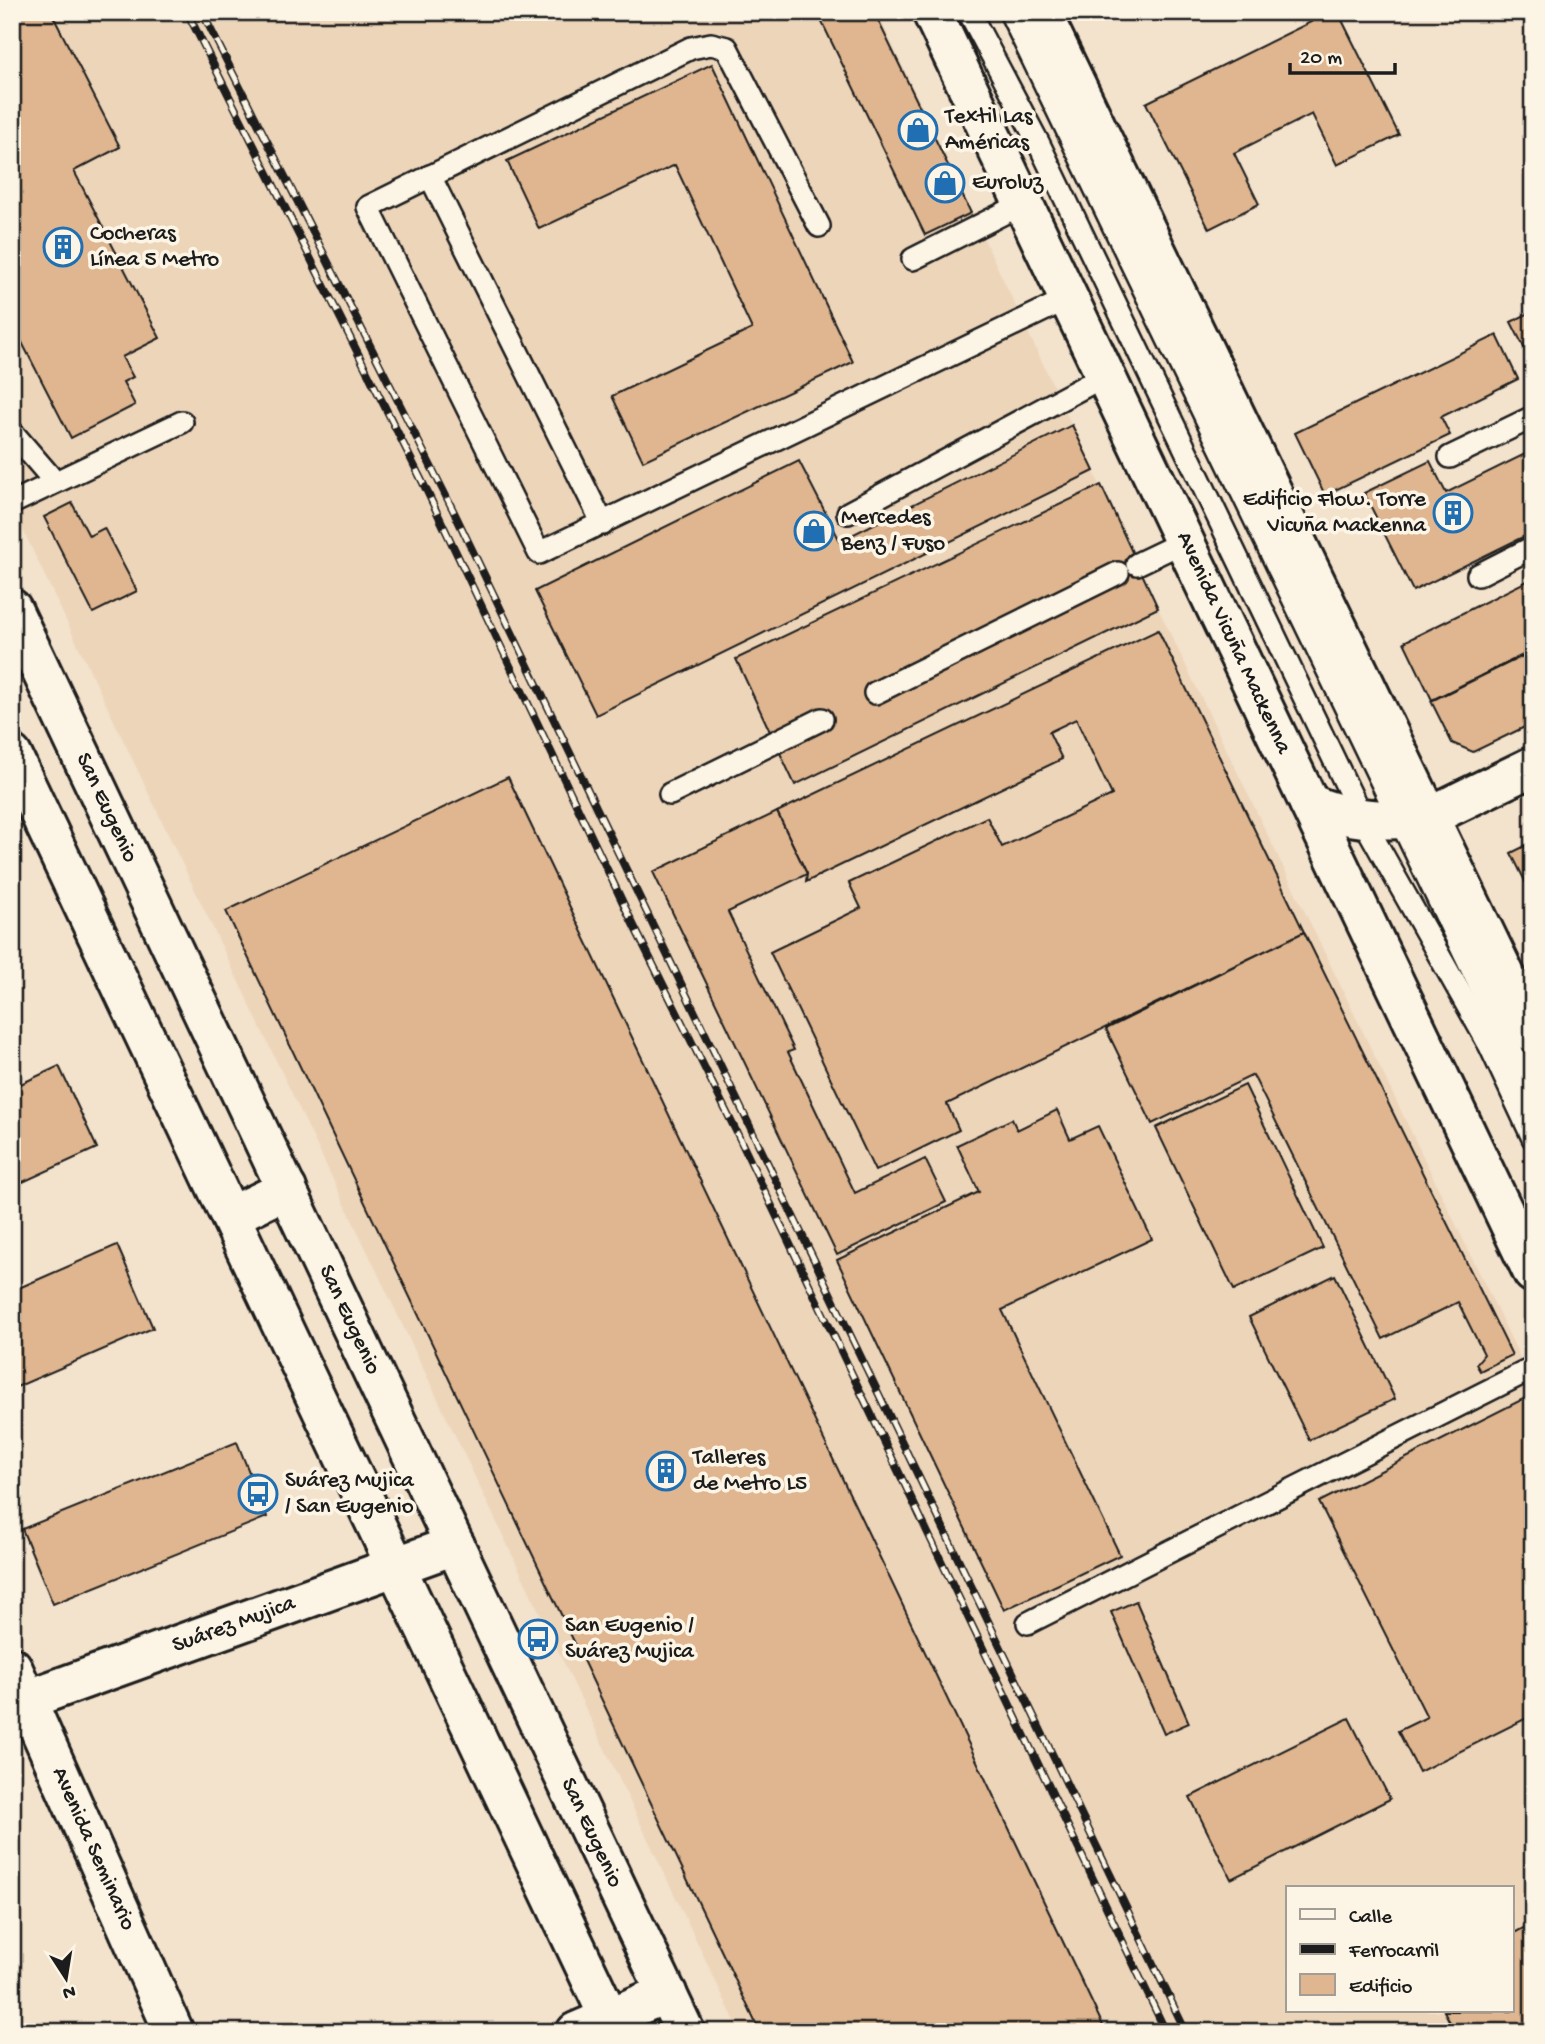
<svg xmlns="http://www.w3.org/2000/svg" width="1545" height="2044" font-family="'Gochi Hand',sans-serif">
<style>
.built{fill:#edd5ba;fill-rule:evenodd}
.building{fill:#dfb690;stroke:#1c1c1c;stroke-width:2}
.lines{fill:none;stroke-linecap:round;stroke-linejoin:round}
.lane-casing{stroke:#1c1c1c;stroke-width:26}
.street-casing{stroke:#1c1c1c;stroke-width:44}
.secondary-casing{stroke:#1c1c1c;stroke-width:44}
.primary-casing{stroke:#1c1c1c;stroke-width:44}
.lane{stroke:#fcf5e5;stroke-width:21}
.street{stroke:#fcf5e5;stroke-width:38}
.secondary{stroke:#fcf5e5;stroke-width:38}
.primary{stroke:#fcf5e5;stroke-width:38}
.rail-casing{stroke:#1c1c1c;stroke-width:8}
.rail{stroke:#fcf5e5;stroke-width:5;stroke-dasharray:16;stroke-linecap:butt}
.labels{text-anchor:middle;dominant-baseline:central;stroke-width:7;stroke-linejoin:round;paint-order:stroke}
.poi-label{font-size:23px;fill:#1c1c1c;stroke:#fcf5e5;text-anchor:start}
.street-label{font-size:23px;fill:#1c1c1c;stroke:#fcf5e5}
</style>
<rect width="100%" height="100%" fill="#f3e2cc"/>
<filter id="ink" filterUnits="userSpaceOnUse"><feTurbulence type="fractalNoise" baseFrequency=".0143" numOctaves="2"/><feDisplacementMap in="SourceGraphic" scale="14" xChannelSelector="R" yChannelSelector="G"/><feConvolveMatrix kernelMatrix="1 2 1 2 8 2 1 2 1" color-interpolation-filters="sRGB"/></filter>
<g filter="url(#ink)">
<path class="built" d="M12,12h865l281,596 375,776v648h-793l-728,-1525zM1288,1888h224v123h-224z"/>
<g class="building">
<path d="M12,12h39l69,135 -46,24 86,167 -38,19 11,20 -10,5 12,23 -64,33 -59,-115z"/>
<path d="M817,12h57l97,201 -46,22z"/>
<path d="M1331,12h7l61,123 -62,30 -25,-51 -78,39 25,51 -50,25 -63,-126z"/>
<path d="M712,64l141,298 -210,99 -31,-65 140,-67 -77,-164 -136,64 -32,-68z"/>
<path d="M1533,311v54l-22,-43z"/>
<path d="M1497,335l21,44 -77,38 9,18 -125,60 -30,-62z"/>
<path d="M1072,425l22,46 -498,244 -61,-124 264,-130 41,80z"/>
<path d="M1533,450v82l-120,59 -49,-98 66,-32 16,32z"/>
<path d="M1101,485l57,123 -363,177 -59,-126z"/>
<path d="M72,503l17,33 15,-8 33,63 -44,22 -49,-96z"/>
<path d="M1533,578v72l-101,50 -28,-58z"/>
<path d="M1158,630l146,302 -357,172 12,26 -84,41 -105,-219 91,-44 -12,-25 138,-66 15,30 110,-52 -36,-76 -27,13 13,27 -256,123 1,-8 -30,-62z"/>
<path d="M1533,651v72l-60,29 -21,-9 -21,-42z"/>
<path d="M508,777l598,1255h-346l-534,-1121z"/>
<path d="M777,812l30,62 -79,38 66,138 -6,2 67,141 70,-34 21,43 -109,53 -184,-383z"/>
<path d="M1533,842v55l-22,-44z"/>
<path d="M1304,932l208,423 -32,16 -4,-7 8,-10 -26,-52 -75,37 -130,-264 -101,49 -46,-95z"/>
<path d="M59,1066l38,82 -85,39v-99z"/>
<path d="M1245,1085l78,163 -89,42 -78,-162z"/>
<path d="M1057,1110l13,29 28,-13 54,113 -150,71 118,245 -116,55 -167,-350 142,-68 -22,-47 55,-26 5,11z"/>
<path d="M117,1245l36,83 -141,61v-98z"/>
<path d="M1335,1275l60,124 -86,41 -60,-123z"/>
<path d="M1525,1398l8,15v302l-114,57 -21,-41 29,-14 -108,-215z"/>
<path d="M237,1442l30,75 -214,87 -31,-75z"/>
<path d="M1136,1601l53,122 -25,11 -53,-122z"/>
<path d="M1349,1718l41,81 -159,80 -41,-82z"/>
<path d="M1533,1923v109h-78l-11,-21h68v-77z"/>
</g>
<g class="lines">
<defs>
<g id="lane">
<path d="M969,12l70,132 324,676 127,226 43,92"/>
<path d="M1010,12l523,1084"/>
<path d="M430,176l173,348"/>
<path d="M819,226l-92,-178 -16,-4 -20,4 -323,159 171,346 530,-255"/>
<path d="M913,259l111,-56"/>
<path d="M12,432l43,50"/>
<path d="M1450,457l83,-40"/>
<path d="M12,503l170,-81"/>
<path d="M848,513l258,-138"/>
<path d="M1137,564l48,-23"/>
<path d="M1478,575l55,-28"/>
<path d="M875,693l243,-120"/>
<path d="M670,794l152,-75"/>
<path d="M1028,1623l505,-255"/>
</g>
<g id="street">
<path d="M1428,817l105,-51"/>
<path d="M12,1667l162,365"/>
<path d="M12,1705l443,-160"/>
<path d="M576,2032l91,-39"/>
</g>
<g id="secondary">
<path d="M12,609l673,1423"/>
<path d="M12,755l604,1277"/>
<path d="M231,1216l56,-27"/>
</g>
<g id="primary">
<path d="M932,12l601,1261"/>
<path d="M1041,12l492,1021"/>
<path d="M1309,803c40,18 76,19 119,14"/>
</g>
</defs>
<use href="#lane" class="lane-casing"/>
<use href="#street" class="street-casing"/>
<use href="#secondary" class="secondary-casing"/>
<use href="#primary" class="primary-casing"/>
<use href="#lane" class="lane"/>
<use href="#street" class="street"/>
<use href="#secondary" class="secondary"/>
<use href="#primary" class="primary"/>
<defs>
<g id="rail">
<path d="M187,12l236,471 211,443 102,205 430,901"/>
<path d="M202,12l251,498 733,1522"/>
</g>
</defs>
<use href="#rail" class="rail-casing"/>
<use href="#rail" class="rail"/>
</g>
</g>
<defs>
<symbol id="shop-ring" viewBox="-11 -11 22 22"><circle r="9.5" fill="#fcf5e5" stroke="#1f6fb2" stroke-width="1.5"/><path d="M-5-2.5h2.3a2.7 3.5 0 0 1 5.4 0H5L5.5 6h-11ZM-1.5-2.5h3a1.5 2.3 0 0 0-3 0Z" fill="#1f6fb2"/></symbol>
<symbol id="building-ring" viewBox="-11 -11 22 22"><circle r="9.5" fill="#fcf5e5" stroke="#1f6fb2" stroke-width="1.5"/><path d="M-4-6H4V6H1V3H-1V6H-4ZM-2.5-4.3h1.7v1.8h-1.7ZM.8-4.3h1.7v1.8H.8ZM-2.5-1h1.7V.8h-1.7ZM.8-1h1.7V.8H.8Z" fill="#1f6fb2"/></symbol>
<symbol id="bus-ring" viewBox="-11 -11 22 22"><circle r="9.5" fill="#fcf5e5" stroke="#1f6fb2" stroke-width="1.5"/><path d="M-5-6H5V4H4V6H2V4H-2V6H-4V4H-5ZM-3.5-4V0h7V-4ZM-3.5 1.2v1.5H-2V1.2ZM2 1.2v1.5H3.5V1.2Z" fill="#1f6fb2"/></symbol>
</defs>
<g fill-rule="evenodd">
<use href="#shop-ring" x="896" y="108" width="44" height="44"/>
<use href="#shop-ring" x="923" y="161" width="44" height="44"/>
<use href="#building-ring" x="41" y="225" width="44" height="44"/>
<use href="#building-ring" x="1431" y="491" width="44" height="44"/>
<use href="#shop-ring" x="792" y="509" width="44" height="44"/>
<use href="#building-ring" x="644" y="1449" width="44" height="44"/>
<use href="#bus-ring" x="236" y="1472" width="44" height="44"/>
<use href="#bus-ring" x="516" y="1617" width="44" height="44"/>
</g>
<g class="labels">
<g class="poi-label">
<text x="945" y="117">Textil Las<tspan x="945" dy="26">Américas</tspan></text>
<text x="972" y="183">Euroluz</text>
<text x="90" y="234">Cocheras<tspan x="90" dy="26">Línea 5 Metro</tspan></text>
<text x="1426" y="500" text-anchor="end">Edificio Flow. Torre<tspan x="1426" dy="26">Vicuña Mackenna</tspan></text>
<text x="841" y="518">Mercedes<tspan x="841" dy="26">Benz / Fuso</tspan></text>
<text x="693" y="1458">Talleres<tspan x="693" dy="26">de Metro L5</tspan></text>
<text x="285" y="1481">Suárez Mujica<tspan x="285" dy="26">/ San Eugenio</tspan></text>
<text x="565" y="1626">San Eugenio /<tspan x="565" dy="26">Suárez Mujica</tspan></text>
</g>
<g class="street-label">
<text transform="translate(1233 643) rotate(65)">Avenida Vicuña Mackenna</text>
<text transform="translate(106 808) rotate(65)">San Eugenio</text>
<text transform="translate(349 1320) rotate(65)">San Eugenio</text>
<text transform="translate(234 1625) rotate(-20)">Suárez Mujica</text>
<text transform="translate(591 1833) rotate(65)">San Eugenio</text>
<text transform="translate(93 1849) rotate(66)">Avenida Seminario</text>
</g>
</g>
<rect width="1545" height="2044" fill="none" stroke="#fcf5e5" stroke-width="42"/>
<rect x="21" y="21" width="1503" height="2002" fill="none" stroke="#1c1c1c" stroke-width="2.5" filter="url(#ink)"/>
<rect x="1286" y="1886" width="228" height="126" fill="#fcf5e5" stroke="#a29e95" stroke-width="2"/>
<rect x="1300" y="1909" width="35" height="10" fill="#fcf5e5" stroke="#a29e95" stroke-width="2"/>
<text x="1349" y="1922" font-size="21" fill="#1c1c1c">Calle</text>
<rect x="1300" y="1944" width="35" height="10" fill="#1c1c1c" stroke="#a29e95" stroke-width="2"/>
<text x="1349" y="1956" font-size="21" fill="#1c1c1c">Ferrocarril</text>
<rect x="1300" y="1974" width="35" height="21" fill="#dfb690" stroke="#a29e95" stroke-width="2"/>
<text x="1349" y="1992" font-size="21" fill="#1c1c1c">Edificio</text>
<g transform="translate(66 1978) rotate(168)" stroke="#fcf5e5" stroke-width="5" paint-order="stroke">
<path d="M0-5L12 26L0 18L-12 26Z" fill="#1c1c1c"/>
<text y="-10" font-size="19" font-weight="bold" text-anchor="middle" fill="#1c1c1c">N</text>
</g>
<path d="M1290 63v10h105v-10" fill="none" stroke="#1c1c1c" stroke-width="3.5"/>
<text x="1300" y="63" font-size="21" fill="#1c1c1c" stroke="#fcf5e5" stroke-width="5" paint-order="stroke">20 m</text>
</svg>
